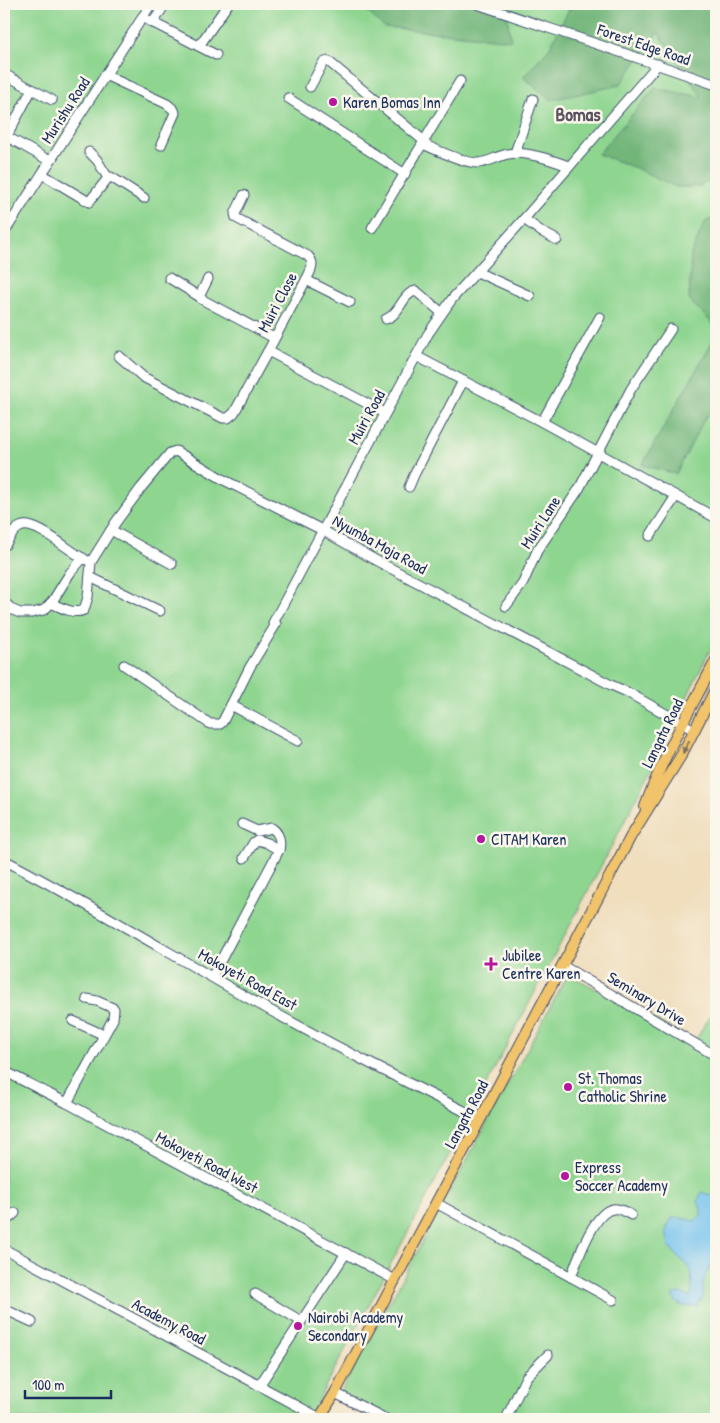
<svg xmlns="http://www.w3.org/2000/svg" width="720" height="1423" font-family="'Patrick Hand',sans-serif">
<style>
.green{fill:#8ed590;stroke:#548277}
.forest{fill:#72b67a;stroke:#46726c}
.water{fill:#74c2ee;stroke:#4878a6}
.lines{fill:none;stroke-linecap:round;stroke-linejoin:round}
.minor-casing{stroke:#3b496c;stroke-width:11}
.major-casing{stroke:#3b496c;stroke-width:12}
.minor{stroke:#fff;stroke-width:9}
.major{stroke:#f1c36a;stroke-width:10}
.oneway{fill:#7b7263}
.poi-dot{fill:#b5179e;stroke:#fbf7ec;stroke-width:2}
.labels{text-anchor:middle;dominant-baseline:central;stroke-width:5;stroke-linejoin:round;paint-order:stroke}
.street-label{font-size:16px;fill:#1b2f5e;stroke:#fbf7ec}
.poi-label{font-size:16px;fill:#1b2f5e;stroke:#fbf7ec;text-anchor:start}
.quarter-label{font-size:19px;font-weight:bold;fill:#5b5460;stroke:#fbf7ec}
</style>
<rect width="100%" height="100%" fill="#fbf7ec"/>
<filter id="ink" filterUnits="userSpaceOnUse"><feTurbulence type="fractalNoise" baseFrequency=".02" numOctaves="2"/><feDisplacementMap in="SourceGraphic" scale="10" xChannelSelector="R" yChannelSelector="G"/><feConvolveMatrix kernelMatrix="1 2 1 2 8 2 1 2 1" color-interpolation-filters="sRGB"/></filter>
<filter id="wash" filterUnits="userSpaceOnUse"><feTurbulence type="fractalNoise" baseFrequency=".0096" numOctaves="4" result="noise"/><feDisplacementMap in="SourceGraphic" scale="20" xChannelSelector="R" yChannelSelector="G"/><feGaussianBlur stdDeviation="1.12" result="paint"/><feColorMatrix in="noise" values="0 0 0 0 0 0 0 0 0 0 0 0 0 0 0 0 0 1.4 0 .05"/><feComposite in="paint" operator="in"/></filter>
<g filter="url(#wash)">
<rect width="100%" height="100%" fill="#f0debd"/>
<g class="green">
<path d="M4,4h712v634l-76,154 -178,339 -154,288h-304z"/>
<path d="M568,974l127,67 21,-35v413h-330l-47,-24z"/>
</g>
<g class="forest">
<path d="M359,4h146l6,36 -127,-13z"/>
<path d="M591,4h125v172l-17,11h-23l-40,-19 -38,-14 57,-66 47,9 -44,-65 -38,53 -69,15 -28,-23 27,-30 19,-38z"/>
<path d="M716,217v110l-27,-27 2,-46 14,-32z"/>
<path d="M716,335v78l-10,3 -30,58 -34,-9z"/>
</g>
<path class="water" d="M702,1192l14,6v61l-10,15 -3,11v12l-6,9c-14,0 -19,2 -25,-11l8,-2 10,4 2,-5 -1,-22 -22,-23 -3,-17 6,-12h9l13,3 7,-5v-6l-3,-10z"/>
</g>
<g filter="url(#ink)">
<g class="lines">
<defs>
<g id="minor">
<path d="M477,4c80,27 160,53 239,81"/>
<path d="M142,17l74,38"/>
<path d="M153,23l12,-19"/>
<path d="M199,46l29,-42"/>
<path d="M4,74l48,26"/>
<path d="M105,75l62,29 7,6 1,3 -14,32"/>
<path d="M310,87l13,-24 5,-2 96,80"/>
<path d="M288,98l117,76"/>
<path d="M4,135l46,26"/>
<path d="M7,136l25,-47"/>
<path d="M423,144c13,6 41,19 55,19 10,0 19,-7 30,-9 16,-3 44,6 60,12"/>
<path d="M89,152l8,8 11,18"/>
<path d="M515,153l18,-54"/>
<path d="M42,174l47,28 19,-24 3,-1 33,21"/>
<path d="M244,195l-9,19 1,4 72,38c8,8 2,16 -2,24l-38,71"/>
<path d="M524,219l18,13 15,8"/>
<path d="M372,228l88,-147"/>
<path d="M4,233l147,-229"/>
<path d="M477,272l53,24"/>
<path d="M169,278l31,19"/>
<path d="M208,279l-8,16 1,4 73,39"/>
<path d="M306,280l44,22"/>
<path d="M386,319c14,-4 16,-26 30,-28l25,21"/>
<path d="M119,356l24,21 80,41h5l6,-5 34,-62 117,62"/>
<path d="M416,356l126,66 174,96"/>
<path d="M542,422l58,-105"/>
<path d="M409,487l5,-12 49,-94"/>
<path d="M111,530l61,34"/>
<path d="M650,536l26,-40"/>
<path d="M5,545c4,-6 8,-15 15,-18 15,-8 51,26 66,33"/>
<path d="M90,577l70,34"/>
<path d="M4,602l9,8 7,3h12l12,-3 8,-8 18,-29 13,-15"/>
<path d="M51,603c9,4 23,12 33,7l4,-13 3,-35 25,-40 25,-34 29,-35 6,-2 48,29 98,50 55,31 234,124 16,7 67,38"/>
<path d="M506,606l17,-23 14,-32 42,-62 52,-100 40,-60"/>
<path d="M124,665l86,59h10l3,-3 27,-54 26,-43 -3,-1 155,-289 24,-35 72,-80 134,-155"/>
<path d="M231,705l67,36"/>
<path d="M244,858l10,-16 3,-2 10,3 12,7"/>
<path d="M4,860c83,43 163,92 244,138 76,43 154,82 232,121"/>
<path d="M563,966l153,90"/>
<path d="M212,977l67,-127c2,-9 1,-16 -7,-22l-15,3 -15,-7"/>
<path d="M73,1021l31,14"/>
<path d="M4,1071l63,32 328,177"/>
<path d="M67,1103l46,-84 1,-10 -1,-1 -16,-7 -10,-2"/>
<path d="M436,1203l177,97"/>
<path d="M4,1226l3,-6 8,-7"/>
<path d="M4,1249l316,169"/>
<path d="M571,1277c6,-16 23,-66 42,-68 6,-1 13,3 18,6"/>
<path d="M255,1294l46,27"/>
<path d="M4,1309l28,13"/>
<path d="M259,1386l87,-133"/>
<path d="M335,1393l51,26"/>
<path d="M506,1419l20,-42 22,-22"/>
</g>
<g id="major">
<path d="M645,807c18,-52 46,-99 71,-147"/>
<path d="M319,1419l16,-26 296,-557 51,-82 34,-66"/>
</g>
</defs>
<use href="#minor" class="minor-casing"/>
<use href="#major" class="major-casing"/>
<use href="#minor" class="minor"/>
<use href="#major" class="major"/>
</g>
<defs><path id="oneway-solid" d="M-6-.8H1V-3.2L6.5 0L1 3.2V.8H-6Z" transform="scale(1.25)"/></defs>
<use class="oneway" href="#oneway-solid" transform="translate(686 747) rotate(117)"/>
</g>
<g class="poi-dot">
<circle cx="333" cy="102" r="5"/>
<circle cx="481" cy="839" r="5"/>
<path d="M488.5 956.5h5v5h5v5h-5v5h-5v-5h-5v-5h5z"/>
<circle cx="568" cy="1087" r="5"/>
<circle cx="565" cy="1176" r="5"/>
<circle cx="298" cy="1326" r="5"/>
</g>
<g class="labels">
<g class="street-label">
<text transform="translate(644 44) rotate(19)">Forest Edge Road</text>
<text transform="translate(65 110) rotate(-57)">Murishu Road</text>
<text transform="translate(277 302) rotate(-62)">Muiri Close</text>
<text transform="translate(366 417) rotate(-61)">Muiri Road</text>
<text transform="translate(540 522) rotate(-57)">Muiri Lane</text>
<text transform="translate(380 544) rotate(29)">Nyumba Moja Road</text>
<text transform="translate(662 733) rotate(-64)">Langata Road</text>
<text transform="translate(248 979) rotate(29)">Mokoyeti Road East</text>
<text transform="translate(647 998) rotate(31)">Seminary Drive</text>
<text transform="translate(466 1114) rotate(-62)">Langata Road</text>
<text transform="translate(207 1162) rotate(28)">Mokoyeti Road West</text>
<text transform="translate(169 1321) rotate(28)">Academy Road</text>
</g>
<g class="poi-label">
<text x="343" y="102">Karen Bomas Inn</text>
<text x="491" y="839">CITAM Karen</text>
<text x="502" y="955">Jubilee<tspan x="502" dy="18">Centre Karen</tspan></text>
<text x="578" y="1078">St. Thomas<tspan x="578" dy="18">Catholic Shrine</tspan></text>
<text x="575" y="1167">Express<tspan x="575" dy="18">Soccer Academy</tspan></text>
<text x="308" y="1317">Nairobi Academy<tspan x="308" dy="18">Secondary</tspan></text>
</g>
<g class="quarter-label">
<text x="578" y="114">Bomas</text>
</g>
</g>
<rect width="720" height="1423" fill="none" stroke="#fbf7ec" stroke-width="20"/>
<path d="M25 1390v8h86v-8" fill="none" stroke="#1b2f5e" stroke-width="2.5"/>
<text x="32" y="1390" font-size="15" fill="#1b2f5e" stroke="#fbf7ec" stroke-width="4" paint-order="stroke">100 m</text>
</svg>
